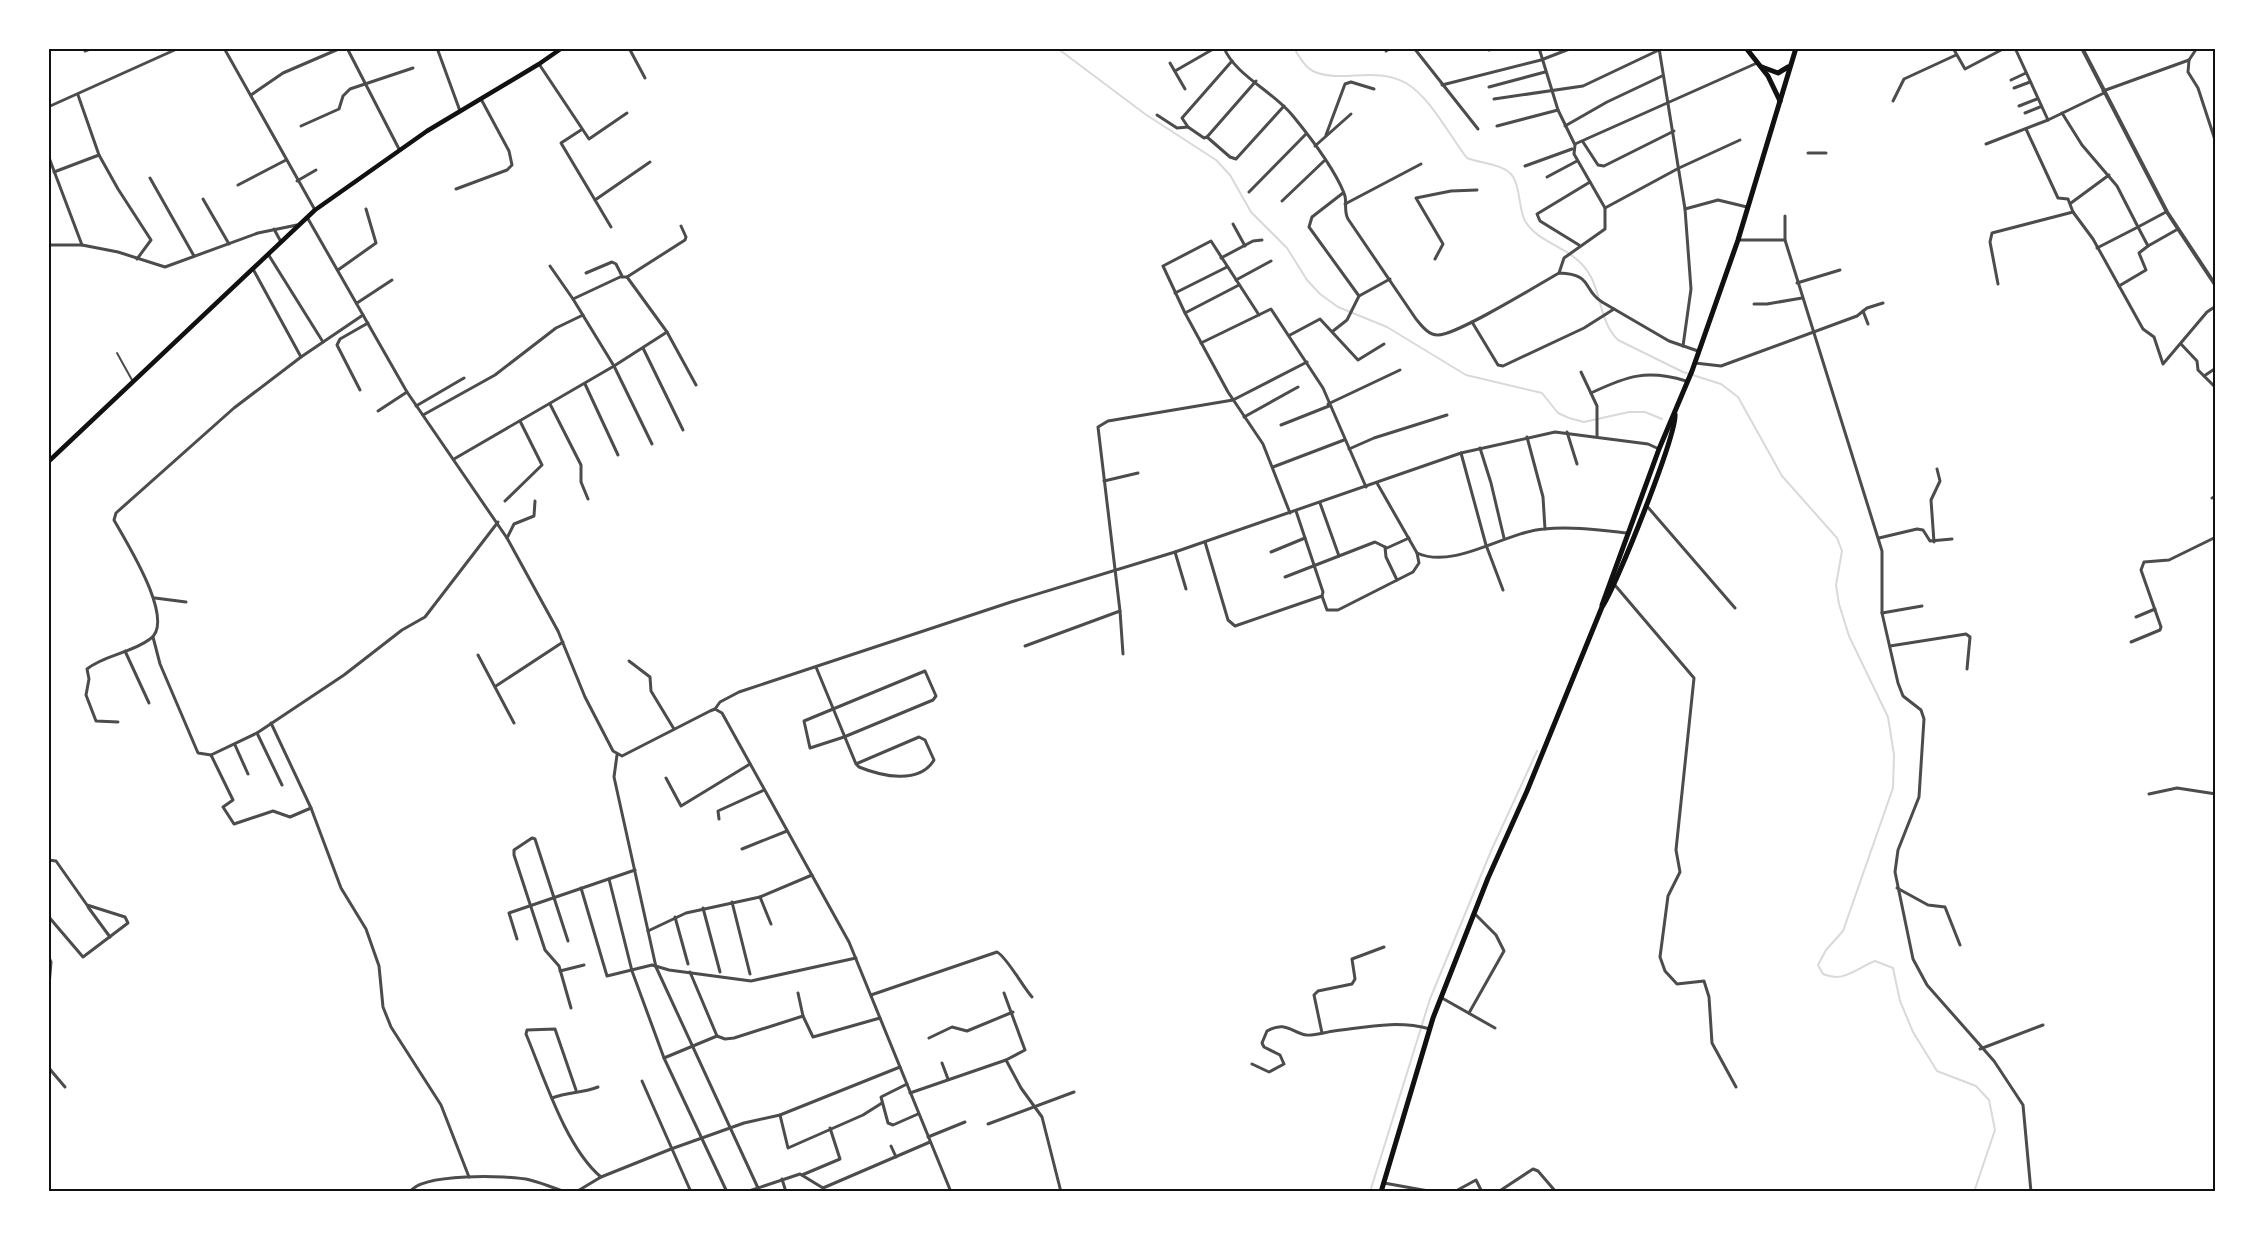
<svg xmlns="http://www.w3.org/2000/svg" width="2264" height="1240" font-family="'Space Grotesk',sans-serif">
<style>
.lines{fill:none;stroke-linecap:round;stroke-linejoin:round}
.stream{stroke:#d9d9d9;stroke-width:2}
.pedestrian{stroke:#4c4c4c;stroke-width:2}
.minor{stroke:#4c4c4c;stroke-width:3}
.tertiary{stroke:#4c4c4c;stroke-width:4}
.secondary{stroke:#111;stroke-width:4.5}
.primary{stroke:#111;stroke-width:5}
.neatline{fill:none;stroke:#111;stroke-width:2}
</style>
<rect width="100%" height="100%" fill="#fff"/>
<g class="lines">
<g class="stream">
<path d="M1057,48l88,66 71,46 14,15 21,37 36,36 20,32 13,14 18,13 49,20 79,48 76,18 16,20 11,5 15,4 45,-10h16l17,7"/>
<path d="M1294,48c5,8 11,20 21,24 28,11 61,-6 91,11 25,15 43,52 61,75 13,5 33,6 43,15 11,11 8,35 15,48 15,25 50,25 66,56 11,21 9,45 27,63l65,32 38,12 17,13 44,79 55,62 5,13 -6,34 3,19 10,32 39,81 6,38 -1,33 -50,143 -17,19 -8,15 5,9c21,9 32,-5 52,-13l18,7 7,33 13,31 24,39 39,15 13,14 6,30 -21,62"/>
<path d="M1370,1192l60,-193 61,-148 46,-100"/>
</g>
<path class="pedestrian" d="M117,353l15,27"/>
<g class="minor">
<path d="M224,48l91,162"/>
<path d="M347,48l52,101"/>
<path d="M437,48l23,63"/>
<path d="M629,48l16,30"/>
<path d="M1071,48h14"/>
<path d="M1224,48c12,28 49,43 69,68 18,22 40,50 51,77 4,9 -1,17 4,26l68,100c6,7 12,16 22,16 19,0 100,-50 121,-62 35,1 23,17 43,29l67,39 29,10"/>
<path d="M1318,48h4"/>
<path d="M1414,48l64,81"/>
<path d="M1539,48l19,62 17,35 -1,9 31,54v21l-41,29 -5,15"/>
<path d="M1659,48l26,161 6,80 -8,57"/>
<path d="M1953,48l12,21 40,-21"/>
<path d="M2015,48l33,72"/>
<path d="M2197,48l-8,12 -1,12 10,16 18,55"/>
<path d="M1489,50l5,-2"/>
<path d="M85,51l7,-3"/>
<path d="M1386,51l4,-3"/>
<path d="M1232,61l-50,57 6,9 16,11 3,-1 49,-56"/>
<path d="M1170,63l15,26"/>
<path d="M539,64l50,75 38,-26"/>
<path d="M1175,71l40,-23"/>
<path d="M2011,80l15,-7"/>
<path d="M1442,85l99,-25 31,-12"/>
<path d="M1489,87l56,-15"/>
<path d="M2014,88l16,-6"/>
<path d="M2103,91l86,-31"/>
<path d="M78,95l21,60 19,34 33,51 -14,19"/>
<path d="M251,95l32,-22 58,-25"/>
<path d="M1494,99l89,-13 76,-36"/>
<path d="M1893,101l11,-22 52,-24"/>
<path d="M2019,106l18,-7"/>
<path d="M48,107l131,-59"/>
<path d="M2025,113l15,-6"/>
<path d="M2062,113l20,32 35,41 21,41 28,-15"/>
<path d="M1157,115l20,13 11,-1"/>
<path d="M301,126l38,-17 4,-13 7,-7 63,-21"/>
<path d="M1497,126l61,-16"/>
<path d="M1565,126l42,-24 55,-26"/>
<path d="M581,130l-20,13 34,57 55,-38"/>
<path d="M1326,135l19,-51 6,-2 23,7"/>
<path d="M1207,137l23,20 6,2 48,-53"/>
<path d="M1583,142l15,23 6,1 70,-35"/>
<path d="M1575,144l182,-81"/>
<path d="M1986,144l62,-24 56,-27"/>
<path d="M1315,146l36,-32"/>
<path d="M1808,153h18"/>
<path d="M48,155l34,90"/>
<path d="M1525,166l47,-17"/>
<path d="M54,172l45,-17"/>
<path d="M1547,177l30,-16"/>
<path d="M150,178l44,78"/>
<path d="M297,181l19,-11"/>
<path d="M238,185l48,-25"/>
<path d="M456,189l51,-19 5,-5 -3,-14 -28,-52"/>
<path d="M1249,192l57,-58"/>
<path d="M1343,193l-31,24 -3,10 50,69"/>
<path d="M203,199l26,45"/>
<path d="M595,200l16,27"/>
<path d="M1282,201l42,-40"/>
<path d="M2071,203l38,-28"/>
<path d="M1345,204l76,-40"/>
<path d="M1605,208l74,-40 61,-28"/>
<path d="M1685,209l33,-9 29,7"/>
<path d="M2073,212l20,27 50,90 11,8 9,27 44,-52 9,-6"/>
<path d="M1785,216v24l97,311v62l16,70 5,13 18,14 3,9 -5,78 -21,53 -3,22 18,87 14,26 67,76 29,44 8,87"/>
<path d="M307,217l100,175 100,146 51,93 27,66 28,54 9,5 88,-45 5,-2 7,4 127,229 102,250"/>
<path d="M1233,224l12,22"/>
<path d="M274,229l7,13"/>
<path d="M1738,240h47"/>
<path d="M48,245h34l36,7 47,15 93,-34 39,-8"/>
<path d="M1579,245l-39,-24 -3,-7 53,-32"/>
<path d="M2097,248l41,-21 10,19 30,-17"/>
<path d="M268,254l55,88"/>
<path d="M1221,258l32,-17 9,-1"/>
<path d="M1435,259l8,-15 -27,-46 35,-7 26,-1"/>
<path d="M550,266l23,33 47,-22h7"/>
<path d="M338,270l38,-27 -10,-34"/>
<path d="M586,273l26,-11 4,2 6,12"/>
<path d="M1236,280l35,-19"/>
<path d="M1797,283l43,-13"/>
<path d="M1998,284l-8,-42 2,-9 81,-21 -5,-13 -10,-1 -32,-69"/>
<path d="M2119,286l27,-16 -7,-17 9,-7"/>
<path d="M1175,293l52,-26"/>
<path d="M573,299l41,67 38,78"/>
<path d="M357,303l35,-23"/>
<path d="M1754,304h13l35,-6"/>
<path d="M1863,311l5,13"/>
<path d="M1185,313l54,-28"/>
<path d="M1259,315l-48,-74 -48,25 22,47 43,79 35,52 27,69"/>
<path d="M1472,322l26,43 5,1 81,-38 30,-19"/>
<path d="M1333,331l14,-11 12,-24 31,-17"/>
<path d="M667,332l-40,-55 58,-37 1,-3 -5,-11"/>
<path d="M1290,335l30,-16 38,41 26,-16"/>
<path d="M1201,343l70,-34 52,79 43,99"/>
<path d="M2181,344l16,17 1,9 18,18"/>
<path d="M643,348l40,82"/>
<path d="M301,357l62,-42"/>
<path d="M1695,363l26,3 136,-50 10,-8 16,-5"/>
<path d="M1581,372l16,34v30"/>
<path d="M2204,376l12,-8"/>
<path d="M585,384l33,71"/>
<path d="M360,390l-23,-45 3,-6 28,-16"/>
<path d="M1591,393c36,-17 56,-24 95,-12"/>
<path d="M550,404l31,61v17l7,17"/>
<path d="M1328,404l72,-34"/>
<path d="M416,406l48,-28"/>
<path d="M378,411l29,-19"/>
<path d="M423,415l72,-40 61,-47 27,-13"/>
<path d="M1244,417l54,-30"/>
<path d="M1281,425l48,-19"/>
<path d="M1567,432l10,32"/>
<path d="M1527,437l16,60 2,32"/>
<path d="M1480,448l11,35 13,55"/>
<path d="M1349,449l25,-11 73,-23"/>
<path d="M1461,453l25,92 17,45"/>
<path d="M454,459l160,-93 53,-34 29,53"/>
<path d="M1273,467l71,-27"/>
<path d="M1104,481l34,-8"/>
<path d="M1377,483l40,70c37,17 88,-21 127,-24 27,-3 56,1 84,4"/>
<path d="M2212,498l4,-2"/>
<path d="M505,501l37,-36 -22,-44"/>
<path d="M1320,503l19,53"/>
<path d="M1646,505l89,103"/>
<path d="M507,538l7,-14 20,-8 1,-15"/>
<path d="M1879,538l38,-9 6,1 7,11 22,-2"/>
<path d="M1205,542l23,78 7,6 87,-30 1,-4 -27,-81"/>
<path d="M1934,542l-3,-42 9,-19 -3,-12"/>
<path d="M1385,547l1,10 11,23"/>
<path d="M1175,552l11,37"/>
<path d="M1271,552l34,-14"/>
<path d="M1285,577l90,-35 12,6 22,-10"/>
<path d="M1614,584l80,94 -18,172 4,22 -12,24 -8,61 5,14 12,13 27,-3 5,16 3,46 24,44"/>
<path d="M1322,596l5,14h11l75,-38 6,-9 -2,-10"/>
<path d="M155,598l31,4"/>
<path d="M1882,613l40,-7"/>
<path d="M2136,617l19,-8"/>
<path d="M153,637l7,27 38,89 13,2 46,-22 25,52"/>
<path d="M2131,642l29,-12 1,-3 -20,-57 3,-8 25,-2 47,-23"/>
<path d="M1025,646l95,-35"/>
<path d="M1890,646l76,-12 4,3 -3,32"/>
<path d="M125,651l24,52"/>
<path d="M1123,654l-3,-43 -22,-184 10,-6 125,-21 74,-38"/>
<path d="M478,655l36,68"/>
<path d="M629,661l21,16 1,14 23,38"/>
<path d="M816,667l40,97 3,3c22,9 60,18 75,-7l-9,-20 -6,-3 -63,27"/>
<path d="M925,671l11,25 -3,4 -89,37 -34,11 -6,-27z"/>
<path d="M496,686l67,-44"/>
<path d="M715,709l5,-7 19,-10 272,-90 164,-50 286,-99 94,-21 93,12 11,5"/>
<path d="M118,722l-22,-1 -10,-26 3,-16 -2,-10c17,-14 45,-16 63,-30 27,-18 -25,-99 -36,-119l2,-7 118,-105 67,-51 -48,-88"/>
<path d="M257,733l87,-58 58,-45 23,-13 73,-95"/>
<path d="M235,745l13,29"/>
<path d="M211,755l22,45 -10,7 11,17 39,-13 17,6 21,-9 -40,-85"/>
<path d="M617,755l-3,22 42,190 102,221"/>
<path d="M666,778l15,28 69,-42"/>
<path d="M2149,794l28,-6 39,6"/>
<path d="M311,808l30,80 25,41 13,37 4,41 8,20 50,78 28,72"/>
<path d="M719,819l-1,-8 46,-21"/>
<path d="M742,849l45,-18"/>
<path d="M48,860l8,1 31,44 38,12 3,6 -45,34 -35,-41"/>
<path d="M609,879l23,92 32,87 63,134"/>
<path d="M581,888l26,88 45,-11 17,5 82,11 105,-23"/>
<path d="M1897,888l31,17 17,2 15,38"/>
<path d="M760,897l11,27"/>
<path d="M732,902l18,72"/>
<path d="M88,907l22,30"/>
<path d="M703,908l17,64"/>
<path d="M675,917l13,47"/>
<path d="M648,931l38,-18 74,-16 52,-22"/>
<path d="M517,939l-8,-26 126,-43"/>
<path d="M568,941l-33,-102 -3,-1 -18,12v5l31,95 14,16 12,42"/>
<path d="M48,956l3,6 -3,37"/>
<path d="M560,971l24,-6"/>
<path d="M690,972l27,64"/>
<path d="M798,993l5,23 10,21 67,-19"/>
<path d="M1004,993l21,57 -19,10"/>
<path d="M871,995l126,-43c9,4 26,35 35,45"/>
<path d="M1442,998l53,30"/>
<path d="M1469,1013l35,-62 -8,-16 -22,-22"/>
<path d="M1322,1033l-8,-38 4,-4 34,-7 3,-5 -3,-20 32,-12"/>
<path d="M929,1038l23,-11 15,4 46,-19"/>
<path d="M1980,1049l63,-24"/>
<path d="M664,1058l53,-22 8,3 9,-1 69,-22"/>
<path d="M942,1063l6,16"/>
<path d="M1252,1064l17,8 15,-8 -4,-9 -16,-8 -2,-4 5,-12c19,-11 25,2 39,4 8,1 20,-3 28,-4 33,-4 63,-11 96,-2"/>
<path d="M48,1067l17,20"/>
<path d="M642,1081l49,111"/>
<path d="M907,1084l-26,13 7,26 5,2 25,-11"/>
<path d="M576,1090l-21,-61 -28,1 -1,4c18,43 40,114 75,143"/>
<path d="M910,1093l96,-33 15,28 21,29 19,75"/>
<path d="M552,1098c17,-6 31,-5 46,-11"/>
<path d="M780,1115l8,33 75,-33 19,-12"/>
<path d="M988,1124l86,-32"/>
<path d="M928,1137l37,-15"/>
<path d="M891,1146l5,11"/>
<path d="M802,1175l38,-16 -10,-31"/>
<path d="M782,1179l4,13"/>
<path d="M1384,1183l50,9"/>
<path d="M410,1192c11,-19 98,-17 120,-12 12,3 24,8 35,12"/>
<path d="M576,1192l25,-15 70,-28 73,-26 36,-8 120,-48"/>
<path d="M746,1192l54,-18 23,14 107,-46"/>
<path d="M1454,1192l22,-12 6,12"/>
<path d="M1498,1192l35,-23 5,2 18,21"/>
</g>
<path class="tertiary" d="M2082,48l85,164 49,74"/>
<path class="secondary" d="M48,462l267,-252 112,-79 112,-67 23,-16"/>
<g class="primary">
<path d="M1746,48l22,28 12,25"/>
<path d="M1762,67l16,6 10,-6"/>
<path d="M1602,605l57,-156 33,-78 46,-131 58,-192"/>
<path d="M1381,1192l52,-174 55,-140 39,-87 75,-184c14,-20 75,-173 73,-193"/>
</g>
</g>
<rect width="2264" height="1240" fill="none" stroke="#ffffff" stroke-width="99"/>
<rect x="50" y="50" width="2164" height="1140" class="neatline"/>
</svg>
